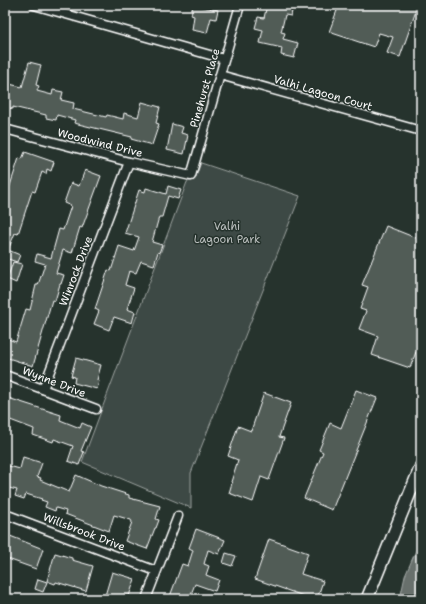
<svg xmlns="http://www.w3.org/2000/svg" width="426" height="604" font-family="'Shantell Sans',sans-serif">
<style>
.green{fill:#3e4944;stroke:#9ea4a2}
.water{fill:#67706c;stroke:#a4a9a7}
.building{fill:#515c57;stroke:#fff}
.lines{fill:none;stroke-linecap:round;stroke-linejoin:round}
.street-casing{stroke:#fff;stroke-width:11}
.secondary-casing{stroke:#fff;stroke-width:14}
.street{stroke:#26332d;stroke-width:8}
.secondary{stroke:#26332d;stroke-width:11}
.labels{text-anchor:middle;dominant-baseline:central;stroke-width:3;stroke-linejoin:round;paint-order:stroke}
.street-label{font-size:11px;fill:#fff;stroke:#26332d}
.park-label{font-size:11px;fill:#bbbfbe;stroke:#26332d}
</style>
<rect width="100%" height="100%" fill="#26332d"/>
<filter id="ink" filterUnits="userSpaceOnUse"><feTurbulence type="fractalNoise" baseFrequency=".025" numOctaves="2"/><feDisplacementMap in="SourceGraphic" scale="8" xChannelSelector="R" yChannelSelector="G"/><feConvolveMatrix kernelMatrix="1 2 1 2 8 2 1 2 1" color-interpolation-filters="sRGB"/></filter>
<g filter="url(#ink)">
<path class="green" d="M201,163l99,33 -109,277v35l-109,-46 105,-280 7,-2z"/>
<path class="water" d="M421,539v60h-21l5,-23z"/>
<g class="building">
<path d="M193,5l25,5 -2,9 -5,-1 -4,15 -15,-3 2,-14 -3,-1z"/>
<path d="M267,5h20l6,1 -2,10 -6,-1 -4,17 4,1 -2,6 15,4 -4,15 -13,-3 1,-7 -22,-5 3,-13 -8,-2 3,-11 6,1z"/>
<path d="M339,5h79l-18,52 -13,-4 6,-16 -14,-4 -5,14 -45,-15z"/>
<path d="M29,62l12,3 -5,20 3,1 -2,5 15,4 1,-5 10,2 -2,8 13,3 -1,6 33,8 1,-2 16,4 1,-6 14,4 4,-15 18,5 -4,16 3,1 -7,21 -21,-6 1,-2 -58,-14 1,-3 -18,-5 -1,5 -10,-2v-3l-33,-8v2l-8,-2v-24l17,4z"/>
<path d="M172,124l11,3 -2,6 7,2 -4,19 -17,-4z"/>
<path d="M25,152l29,10 -3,9 -4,-2 -1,5 -4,-2 -7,20 -3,-1 -14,43 -3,-1 -7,17 12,5 -3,7 -12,-4v-57l14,-43 3,1z"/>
<path d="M85,170l16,6 -19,52 -2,-1 -8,26 -9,-3 -7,23 8,2 -3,9h-1l-5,17 -3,-1 -19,66 -28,-9v-10l3,-8 8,3 10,-33 4,1 6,-25h2l7,-21 -10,-3 2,-7 14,4 8,-29 4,1 8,-24 -7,-3 7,-20 8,3z"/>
<path d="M168,186l13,4 -3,9 -10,-3 -6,21h-3l-7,25 10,3 -3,8 -1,-1 -4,13 -13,-4 -5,12 -7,-2 -4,14 9,3 -7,21 8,3 -3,11 -18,-6 -5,13 -15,-6 5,-13 -4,-2 13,-39 3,1 8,-25 15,5 5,-14 -14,-4 14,-43 6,2 1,-4 20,6z"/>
<path d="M386,226l35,14v114l-5,-2 -6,16 -38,-13 6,-19 -19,-7 7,-18 -6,-2 8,-22 -6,-2z"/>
<path d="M13,262l9,2 -6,19 -9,-4z"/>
<path d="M76,358l25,7 -4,15 2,1 -2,8 -23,-6 1,-6 -4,-1z"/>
<path d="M356,390l21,8 -45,112 -28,-12 19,-46 -4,-2 11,-27 11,5z"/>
<path d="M264,393l27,10 -12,34 5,1 -15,42 -8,-3 -8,25 -24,-9 3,-10 -1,-1 7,-22 -10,-4 10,-30 13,5z"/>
<path d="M5,397l56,18 -1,5 20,8 2,-5 9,4 -10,24 3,1 -5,13 -11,-4 5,-15 -19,-7 -1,3 -20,-7 1,-6 -29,-11z"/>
<path d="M23,457l19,6 -5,14 4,1 -1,2 29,12 7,-17 25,11 28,9v3l31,8 -4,13 3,1 -3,8h-1l-8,21 -22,-8 7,-19 -1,-2 -17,-5 -5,16 -44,-17 1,-3 -10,-3 -1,3 -10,-4 2,-5 -6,-2 1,-1 -16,-5 -2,5 -9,-3 2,-6 -12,-3v-22l15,4z"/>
<path d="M196,529l29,11 -6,14 -11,-4 -4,14 5,2 -3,9 13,5 -4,11 -20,-7 -6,15h-20l13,-35 6,2 5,-16 -4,-2z"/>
<path d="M5,534l38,15 -7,20 -31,-11z"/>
<path d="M269,539l39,14 -7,21 22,7 -6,18h-5l-57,-20z"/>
<path d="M55,553l17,5v2l21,6 -7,25 -30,-9 -1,2 -8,-3z"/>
<path d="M226,553l10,3 -4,10 -9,-3z"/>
<path d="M112,572l23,7 -6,17 -2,-1 -1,4h-22z"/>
<path d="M38,579l9,3 -4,10 -8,-3z"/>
</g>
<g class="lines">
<defs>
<g id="street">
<path d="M34,5l190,54"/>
<path d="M220,75l201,56"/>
<path d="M5,129l124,33 62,14 49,-171"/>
<path d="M5,375l91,34"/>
<path d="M43,389l86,-227"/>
<path d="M5,514l151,57"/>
<path d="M146,599l32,-83"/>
</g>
<path id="secondary" d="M367,599l54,-133"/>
</defs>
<use href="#street" class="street-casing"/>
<use href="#secondary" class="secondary-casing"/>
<use href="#street" class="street"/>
<use href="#secondary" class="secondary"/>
</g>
</g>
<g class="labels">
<g class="street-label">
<text transform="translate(205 88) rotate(-74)">Pinehurst Place</text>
<text transform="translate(323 93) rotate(16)">Valhi Lagoon Court</text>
<text transform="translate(100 143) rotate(14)">Woodwind Drive</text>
<text transform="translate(76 271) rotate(-69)">Winrock Drive</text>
<text transform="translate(54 382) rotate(21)">Wynne Drive</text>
<text transform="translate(84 532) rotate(21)">Willsbrook Drive</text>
</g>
<g class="park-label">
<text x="227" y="226">Valhi<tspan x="227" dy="13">Lagoon Park</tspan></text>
</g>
</g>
<rect width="426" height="604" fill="none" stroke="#26332d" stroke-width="20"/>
<rect x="10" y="10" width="406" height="584" fill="none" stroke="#fff" stroke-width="1.5" filter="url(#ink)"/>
</svg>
